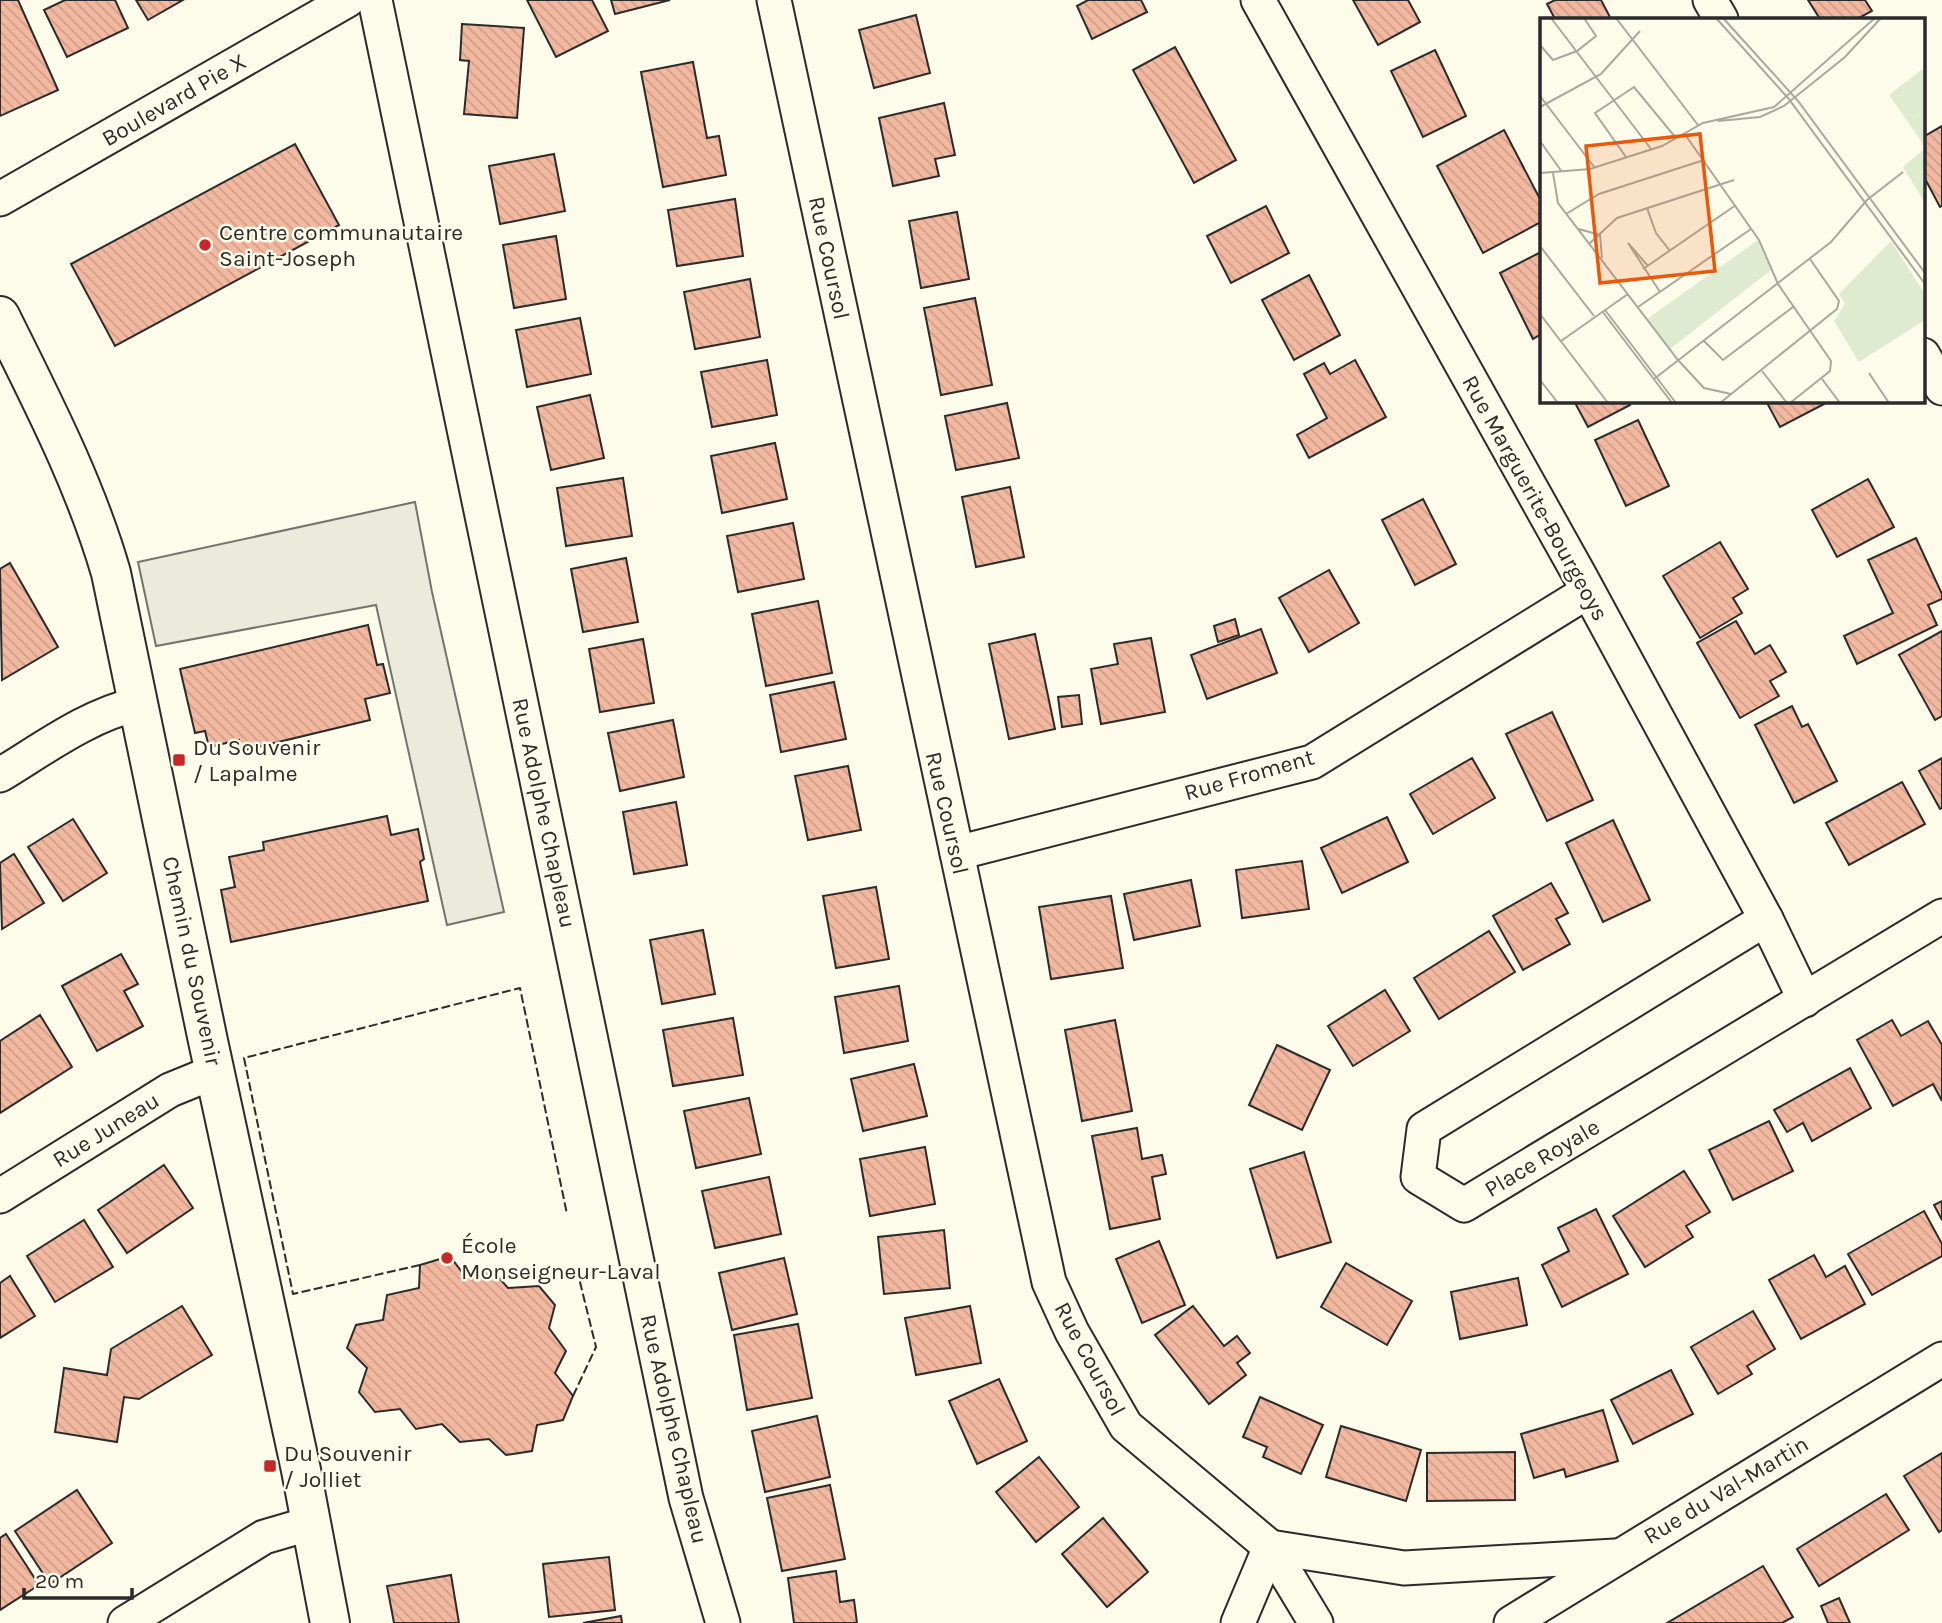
<svg xmlns="http://www.w3.org/2000/svg" width="1942" height="1623" font-family="Karla,sans-serif">
<style>
.parking{fill:#eceadb;stroke:#74746e;stroke-width:2}
.building{fill:url(#building-back-hatch);stroke:#2b2b2b;stroke-width:2}
.lines{fill:none;stroke-linecap:round;stroke-linejoin:round}
.minor-casing{stroke:#2b2b2b;stroke-width:37}
.tertiary-casing{stroke:#2b2b2b;stroke-width:42}
.minor{stroke:#fdfbea;stroke-width:33}
.tertiary{stroke:#fdfbea;stroke-width:38}
.fence{stroke:#2b2b2b;stroke-width:2;stroke-dasharray:9 3.5;stroke-linecap:butt}
.poi-dot{fill:#c62828;stroke:#fdfbea;stroke-width:2.5}
.labels{text-anchor:middle;dominant-baseline:central;stroke-width:5;stroke-linejoin:round;paint-order:stroke}
.street-label{font-size:23px;fill:#2b2b2b;stroke:#fdfbea}
.poi-label{font-size:23px;fill:#2b2b2b;stroke:#fdfbea;text-anchor:start}
.inset-road{fill:none;stroke:#a9a89e;stroke-width:2}
.view{fill:#e8590c;fill-opacity:0.15;stroke:#e8590c;stroke-width:3.5}
.inset-edge{fill:none;stroke:#2b2b2b;stroke-width:3.5}
</style>
<defs>
<pattern id="building-back-hatch" width="6" height="6" patternUnits="userSpaceOnUse" patternTransform="scale(1.75)"><rect width="6" height="6" fill="#f2b8a0"/><path d="M-1 5l2 2M0 0l6 6M5-1l2 2" fill="none" stroke="#d09e8a"/></pattern>
</defs>
<rect width="100%" height="100%" fill="#fdfbea"/>
<path class="parking" d="M415,502l17,90 72,320 -57,13 -71,-320 -220,41 -18,-84z"/>
<g class="building">
<path d="M0,0h18l40,90 -58,26z"/>
<path d="M65,0h50l13,28 -61,29 -23,-47z"/>
<path d="M136,0h47l-35,20z"/>
<path d="M527,0h65l16,31 -52,26z"/>
<path d="M611,0h59l-55,14z"/>
<path d="M1088,0h53l6,12 -55,27 -15,-33z"/>
<path d="M1353,0h55l12,22 -42,23z"/>
<path d="M1555,0h46l10,19h-56l-8,-15z"/>
<path d="M1808,0h57l7,11 -15,8h-37z"/>
<path d="M916,15l14,58 -56,15 -15,-58z"/>
<path d="M462,24l62,4 -7,90 -53,-4 5,-53 -9,-1z"/>
<path d="M1175,47l61,113 -42,23 -61,-113z"/>
<path d="M1435,50l31,66 -43,21 -32,-66z"/>
<path d="M693,62l14,76 12,-2 7,39 -63,12 -22,-115z"/>
<path d="M944,103l11,52 -20,4 4,17 -46,10 -14,-68z"/>
<path d="M1942,126v80l-2,1 -17,-32v-38z"/>
<path d="M1504,130l37,71v21l-58,31 -46,-87z"/>
<path d="M295,144l44,81 -224,121 -44,-82z"/>
<path d="M554,154l11,57 -65,13 -11,-58z"/>
<path d="M735,199l8,57 -66,10 -9,-56z"/>
<path d="M1266,206l23,47 -58,30 -24,-47z"/>
<path d="M957,212l12,67 -48,9 -12,-67z"/>
<path d="M556,236l10,63 -52,9 -11,-63z"/>
<path d="M1541,252v82l-8,5 -33,-66z"/>
<path d="M1309,275l31,60 -46,25 -32,-60z"/>
<path d="M750,279l10,58 -65,12 -11,-57z"/>
<path d="M975,298l17,87 -51,10 -17,-87z"/>
<path d="M580,318l11,56 -64,13 -11,-57z"/>
<path d="M767,360l10,55 -65,12 -11,-55z"/>
<path d="M1355,360l31,57 -77,41 -12,-23 30,-17 -23,-44 20,-11 6,11z"/>
<path d="M590,395l14,63 -53,12 -14,-63z"/>
<path d="M1574,401h54l2,4 -42,22z"/>
<path d="M1766,401h59l1,2 -46,24z"/>
<path d="M1007,403l12,55 -63,12 -11,-54z"/>
<path d="M1638,420l31,66 -43,20 -31,-66z"/>
<path d="M775,443l12,56 -65,14 -11,-57z"/>
<path d="M623,478l9,58 -66,10 -9,-58z"/>
<path d="M1868,479l26,48 -57,30 -25,-47z"/>
<path d="M1010,487l14,70 -48,10 -14,-70z"/>
<path d="M1423,499l33,65 -41,21 -33,-65z"/>
<path d="M793,523l11,56 -66,13 -11,-56z"/>
<path d="M1916,538l26,56v5l-14,6 9,20 -80,39 -13,-28 49,-23 -25,-53z"/>
<path d="M1720,542l28,47 -15,9 9,15 -42,25 -37,-62z"/>
<path d="M626,558l12,64 -55,10 -12,-63z"/>
<path d="M10,563l48,84 -56,33 -2,-111z"/>
<path d="M1329,570l30,53 -50,29 -30,-54z"/>
<path d="M818,601l14,72 -66,13 -14,-72z"/>
<path d="M1235,619l4,16 -21,7 -4,-16z"/>
<path d="M1736,621l19,33 15,-9 16,27 -16,9 9,15 -39,22 -43,-75z"/>
<path d="M368,625l9,40 6,-1 7,29 -25,6 5,21 -129,31 -2,-11 -30,7 -4,-16 -10,2 -15,-64z"/>
<path d="M1261,629l16,44 -70,26 -16,-44z"/>
<path d="M1942,631v85l-7,4 -36,-65z"/>
<path d="M1035,634l20,95 -46,10 -20,-95z"/>
<path d="M1151,638l14,74 -64,12 -10,-55 27,-5 -4,-20z"/>
<path d="M643,639l11,64 -54,9 -11,-63z"/>
<path d="M834,682l12,57 -65,13 -11,-57z"/>
<path d="M1079,695l3,29 -20,3 -4,-30z"/>
<path d="M1792,706l10,21 6,-3 29,57 -43,22 -39,-78z"/>
<path d="M1552,712l41,88 -46,21 -41,-87z"/>
<path d="M673,720l11,57 -64,14 -12,-58z"/>
<path d="M1472,758l23,40 -62,36 -23,-40z"/>
<path d="M1942,758v50l-2,1 -21,-38z"/>
<path d="M848,766l13,64 -53,10 -13,-64z"/>
<path d="M1902,782l23,42 -76,41 -23,-42z"/>
<path d="M676,802l11,63 -53,9 -11,-62z"/>
<path d="M387,816l4,19 27,-6 6,30 -4,3 8,39 -197,41 -10,-52 14,-3 -6,-30 35,-7 -1,-8z"/>
<path d="M1387,817l21,45 -66,31 -21,-45z"/>
<path d="M73,819l34,54 -44,28 -35,-54z"/>
<path d="M1613,820l37,80 -47,22 -37,-79z"/>
<path d="M14,854l30,49 -42,26 -2,-66z"/>
<path d="M1302,861l7,48 -67,9 -6,-48z"/>
<path d="M1191,880l9,46 -66,14 -10,-46z"/>
<path d="M1551,883l17,30 -12,6 14,25 -47,26 -30,-54z"/>
<path d="M876,887l13,72 -53,9 -13,-72z"/>
<path d="M1111,896l12,72 -72,11 -12,-72z"/>
<path d="M703,930l12,64 -53,10 -12,-64z"/>
<path d="M1489,931l26,41 -76,47 -25,-41z"/>
<path d="M121,954l17,30 -14,7 19,35 -46,25 -35,-65z"/>
<path d="M899,986l9,55 -64,12 -9,-56z"/>
<path d="M1385,990l25,41 -57,35 -25,-40z"/>
<path d="M40,1015l32,52 -72,46v-72z"/>
<path d="M733,1018l10,57 -70,11 -10,-56z"/>
<path d="M1115,1020l17,91 -50,10 -17,-91z"/>
<path d="M1892,1020l9,16 27,-15 14,24v56l-9,-17 -40,22 -36,-66z"/>
<path d="M1277,1045l53,25 -28,60 -53,-25z"/>
<path d="M914,1064l13,52 -64,15 -12,-52z"/>
<path d="M1850,1068l21,40 -59,33 -9,-18 -16,9 -13,-22z"/>
<path d="M749,1098l12,56 -65,14 -12,-57z"/>
<path d="M1769,1121l24,50 -60,29 -24,-50z"/>
<path d="M1137,1128l5,31 20,-4 4,19 -14,3 8,42 -50,10 -18,-93z"/>
<path d="M925,1147l10,57 -65,12 -10,-57z"/>
<path d="M1304,1152l27,90 -54,16 -27,-89z"/>
<path d="M164,1165l29,43 -66,45 -29,-43z"/>
<path d="M1684,1171l26,41 -24,14 7,11 -48,30 -32,-51z"/>
<path d="M769,1177l12,57 -66,14 -13,-57z"/>
<path d="M1942,1201v19l-8,-15z"/>
<path d="M1596,1209l32,65 -66,33 -20,-42 27,-14 -11,-23z"/>
<path d="M1924,1211l18,33v12l-70,39 -24,-41z"/>
<path d="M84,1220l29,47 -58,35 -28,-46z"/>
<path d="M944,1230l6,58 -66,6 -6,-57z"/>
<path d="M1159,1241l26,64 -43,18 -26,-64z"/>
<path d="M1814,1255l12,22 19,-11 20,38 -64,35 -32,-59z"/>
<path d="M450,1256l14,19 27,-6 17,19 31,-2 16,19 -6,23 17,23 -11,22 18,23 -10,24 -26,5 -5,26 -26,4 -17,-16 -29,3 -18,-18 -26,5 -16,-20 -25,3 -16,-20 8,-24 -20,-20 9,-23 27,-5 4,-25 32,-7 1,-23z"/>
<path d="M784,1258l13,56 -65,16 -13,-57z"/>
<path d="M1346,1263l66,38 -25,44 -66,-38z"/>
<path d="M10,1276l25,40 -35,22v-55z"/>
<path d="M1518,1278l9,47 -67,14 -9,-47z"/>
<path d="M182,1306l30,49 -73,44 -15,-2 -7,45 -62,-10 9,-64 43,7 4,-26z"/>
<path d="M970,1306l11,57 -65,12 -11,-57z"/>
<path d="M1193,1306l31,40 13,-10 13,17 -13,10 9,12 -37,29 -54,-69z"/>
<path d="M1753,1311l22,38 -28,17 5,8 -34,20 -27,-47z"/>
<path d="M798,1324l14,74 -65,12 -13,-75z"/>
<path d="M1671,1370l22,44 -60,30 -22,-44z"/>
<path d="M999,1379l28,62 -50,23 -28,-63z"/>
<path d="M1260,1397l63,28 -22,49 -38,-17 4,-10 -24,-10z"/>
<path d="M1603,1410l15,51 -52,16 -2,-8 -30,9 -13,-44z"/>
<path d="M817,1416l13,61 -65,15 -13,-61z"/>
<path d="M1341,1426l80,24 -15,51 -80,-24z"/>
<path d="M1515,1452v48l-88,1v-48z"/>
<path d="M1942,1453v77l-3,2 -35,-56z"/>
<path d="M1039,1457l40,50 -43,35 -40,-50z"/>
<path d="M830,1485l15,74 -63,12 -15,-73z"/>
<path d="M77,1490l35,53 -62,41 -35,-53z"/>
<path d="M1886,1494l23,36 -90,56 -22,-37z"/>
<path d="M1103,1518l45,54 -41,35 -45,-53z"/>
<path d="M6,1534l33,51 -39,25v-72z"/>
<path d="M609,1557l6,53 -66,7 -6,-53z"/>
<path d="M1763,1566l30,51 -11,6h-115z"/>
<path d="M836,1571l4,31 14,-2 3,23h-63l-6,-45z"/>
<path d="M451,1575l8,48h-65l-7,-37z"/>
<path d="M1839,1598l11,25h-22l-7,-17z"/>
<path d="M621,1616l1,7h-39z"/>
</g>
<g class="lines">
<defs>
<g id="minor">
<path d="M375,0l311,1498 37,125"/>
<path d="M774,0l275,1282 23,50 54,94 144,121 46,76"/>
<path d="M1258,0l322,576 186,343 39,81"/>
<path d="M1710,0l11,19"/>
<path d="M0,199l348,-199"/>
<path d="M1923,355l19,33"/>
<path d="M0,775c43,-26 88,-60 138,-71"/>
<path d="M957,853l355,-91 275,-170"/>
<path d="M1766,919l-342,210 -6,48 46,28 478,-289"/>
<path d="M0,1196l170,-106 27,-11 19,-5"/>
<path d="M125,1623l139,-86 48,-14"/>
<path d="M1238,1623l32,-76 134,21 211,-12"/>
<path d="M1511,1623l431,-264"/>
</g>
<path id="tertiary" d="M0,316c41,83 85,167 111,257l97,468 93,429 29,153"/>
</defs>
<use href="#minor" class="minor-casing"/>
<use href="#tertiary" class="tertiary-casing"/>
<use href="#minor" class="minor"/>
<use href="#tertiary" class="tertiary"/>
<g class="fence">
<path d="M420,1265l-127,29 -49,-236 276,-70 47,226"/>
<path d="M573,1396l23,-49 -20,-81"/>
</g>
</g>
<g class="poi-dot">
<circle cx="205" cy="245" r="7"/>
<rect x="172" y="753" width="14" height="14" rx="3.5"/>
<circle cx="447" cy="1258" r="7"/>
<rect x="263" y="1459" width="14" height="14" rx="3.5"/>
</g>
<g class="labels">
<g class="street-label">
<text transform="translate(174 100) rotate(-30)">Boulevard Pie X</text>
<text transform="translate(829 258) rotate(78)">Rue Coursol</text>
<text transform="translate(1535 498) rotate(61)">Rue Marguerite-Bourgeoys</text>
<text transform="translate(1249 775) rotate(-16)">Rue Froment</text>
<text transform="translate(544 813) rotate(78)">Rue Adolphe Chapleau</text>
<text transform="translate(947 813) rotate(77)">Rue Coursol</text>
<text transform="translate(192 961) rotate(78)">Chemin du Souvenir</text>
<text transform="translate(106 1130) rotate(-32)">Rue Juneau</text>
<text transform="translate(1542 1158) rotate(-31)">Place Royale</text>
<text transform="translate(1090 1359) rotate(62)">Rue Coursol</text>
<text transform="translate(674 1429) rotate(77)">Rue Adolphe Chapleau</text>
<text transform="translate(1726 1490) rotate(-31)">Rue du Val-Martin</text>
</g>
<g class="poi-label">
<text x="219" y="232">Centre communautaire<tspan x="219" dy="26">Saint-Joseph</tspan></text>
<text x="193" y="747">Du Souvenir<tspan x="193" dy="26">/ Lapalme</tspan></text>
<text x="461" y="1245">École<tspan x="461" dy="26">Monseigneur-Laval</tspan></text>
<text x="284" y="1453">Du Souvenir<tspan x="284" dy="26">/ Jolliet</tspan></text>
</g>
</g>
<g transform="translate(1540 18)">
<rect width="385" height="385" fill="#fdfbea"/>
<path d="M351,223l34,53v26l-66,42 -25,-41 11,-17 -6,-10z" fill="#deebd1"/>
<path d="M385,93v36l-17,-25zM385,130v55l-22,-36z" fill="#deebd1"/>
<path d="M385,49v44l-17,11 -19,-27zM218,222l13,30 -101,79 -23,-30z" fill="#deebd1"/>
<path class="inset-road" d="M11,0l100,131M76,0l82,107M176,0l72,80 137,186M183,0l75,83 127,172M0,27l13,15 24,-9 19,-15 -12,-18M0,78l55,72M0,89l61,-33 39,-43M178,103l42,-4 24,-11 61,-49 36,-39M144,115l75,107 19,44 53,77 -1,10 -40,32M0,123l22,31M86,139l-31,-44 39,-26 42,51M0,155l50,-4 72,-23 41,-23 71,-16 101,-89M13,155l5,30 120,157 26,28 27,6M107,190l9,25 14,18M26,196l33,-20 105,-34M39,211l21,6 2,23M49,226l28,-26 117,-38M0,228l54,70M108,248l-20,-23 32,49M103,251l93,-64M98,289l113,-78M65,292l71,93M62,293l70,92M0,296l68,89M21,323l67,-47M164,323l19,19 70,-53M222,353l25,32M329,355l20,30M114,361l177,-137 36,-42 36,-28M282,361l18,24M0,362l18,23M180,385l117,-94 2,-8 -29,-42"/>
<path class="view" d="M160,116l15,137 -115,12 -14,-137z"/>
<rect width="385" height="385" class="inset-edge"/>
</g>
<path d="M24 1588v10h108v-10" fill="none" stroke="#2b2b2b" stroke-width="3.5"/>
<text x="35" y="1588" font-size="21" fill="#2b2b2b" stroke="#fdfbea" stroke-width="5" paint-order="stroke">20 m</text>
</svg>
